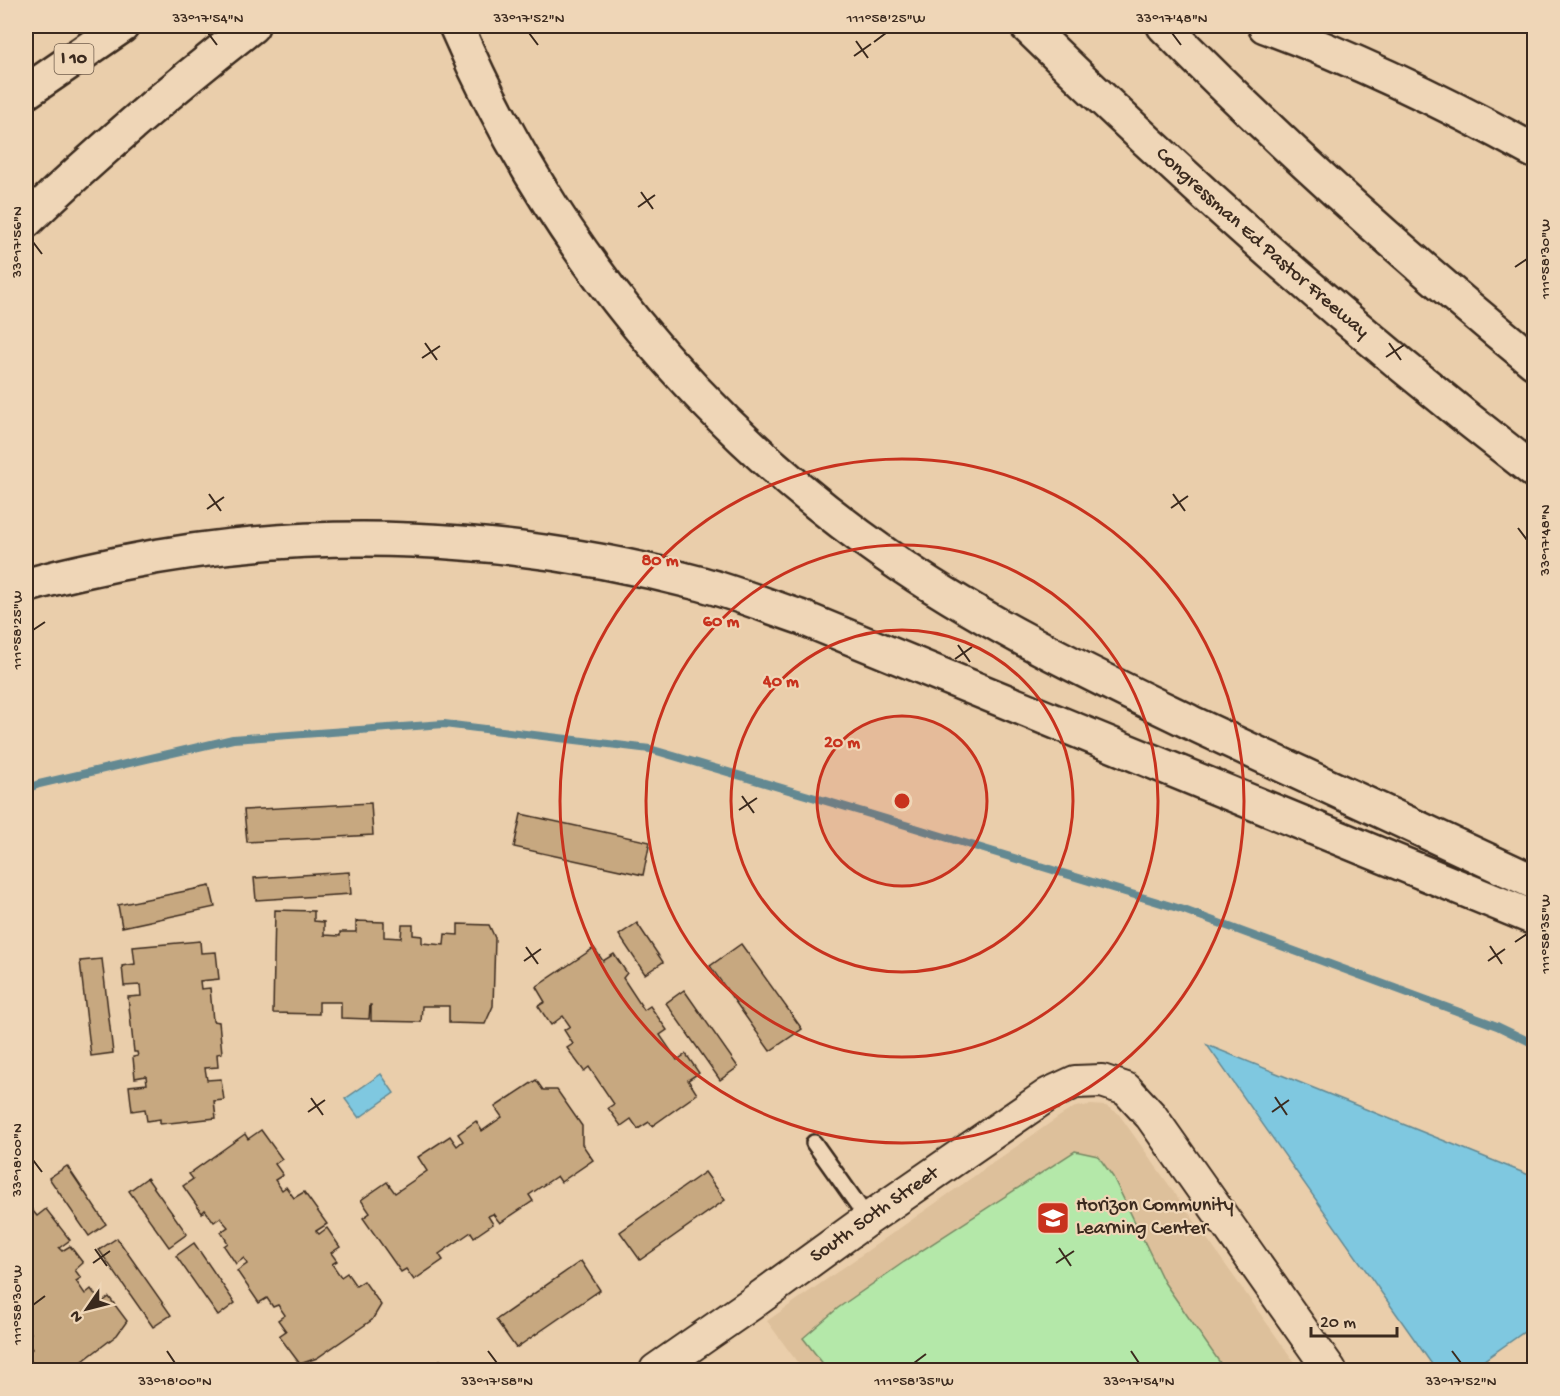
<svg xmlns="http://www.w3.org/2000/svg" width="1560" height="1396" font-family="'Gochi Hand',sans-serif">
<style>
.built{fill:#ddc09b}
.green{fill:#b4e8a9;stroke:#788964;stroke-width:1.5}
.water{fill:#7fc8e0;stroke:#648992;stroke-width:1.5}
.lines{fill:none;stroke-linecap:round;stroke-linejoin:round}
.stream{stroke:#648992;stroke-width:8}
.building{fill:#c7a880;stroke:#3b2a1e;stroke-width:1.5}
.service-casing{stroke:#3b2a1e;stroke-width:20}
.minor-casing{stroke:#3b2a1e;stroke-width:36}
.motorway-casing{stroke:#3b2a1e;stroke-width:38}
.service{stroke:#efd6b7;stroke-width:15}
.minor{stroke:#efd6b7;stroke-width:32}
.motorway{stroke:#efd6b7;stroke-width:33}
.ticks{fill:none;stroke:#3b2a1e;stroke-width:2}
.ring{fill:none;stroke:#c8321e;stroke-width:3}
.labels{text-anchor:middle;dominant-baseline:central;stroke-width:4.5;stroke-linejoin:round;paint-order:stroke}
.shield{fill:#efd6b7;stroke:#715e4c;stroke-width:1.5}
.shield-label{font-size:18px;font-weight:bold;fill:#3b2a1e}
.street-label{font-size:20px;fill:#3b2a1e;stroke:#efd6b7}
.poi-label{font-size:20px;fill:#3b2a1e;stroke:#efd6b7;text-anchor:start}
.centre{fill:#c8321e;stroke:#efd6b7;stroke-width:3}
.ring-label{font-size:18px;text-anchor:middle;font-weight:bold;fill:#c8321e;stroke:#efd6b7;stroke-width:4.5;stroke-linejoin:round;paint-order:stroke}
.neatline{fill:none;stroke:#3b2a1e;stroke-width:2}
.ticks-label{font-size:15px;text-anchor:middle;fill:#3b2a1e}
</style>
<rect width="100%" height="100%" fill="#eaceab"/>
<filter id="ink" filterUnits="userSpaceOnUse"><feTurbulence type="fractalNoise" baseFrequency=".0167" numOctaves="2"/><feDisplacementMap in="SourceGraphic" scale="12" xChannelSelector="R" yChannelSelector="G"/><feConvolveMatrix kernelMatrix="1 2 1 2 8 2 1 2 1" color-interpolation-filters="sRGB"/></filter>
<g filter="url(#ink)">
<path class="built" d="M1091,1105l15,1 12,7 182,257h-497l-36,-49 293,-205 15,-9z"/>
<path class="green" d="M1075,1151l23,5 15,21 51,105 61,88h-397l-25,-32 35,-30 66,-46z"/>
<g class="water">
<path d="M1207,1045l327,132v148l-64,45h-34z"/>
<path d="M381,1074l13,19 -35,25 -14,-19z"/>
</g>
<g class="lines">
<path class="stream" d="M26,789l13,-5 194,-45 211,-15 206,25 213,63 321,98 313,116 37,18"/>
</g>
<g class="building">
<path d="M371,803l2,32 -126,7 -3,-32z"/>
<path d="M521,814l129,28 -7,33 -129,-28z"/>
<path d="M349,872l2,22 -95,6 -2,-22z"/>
<path d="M210,886l5,21 -93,20 -4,-22z"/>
<path d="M275,910l39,1v10l10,1v13l16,1v-4h16v-11l28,1v15l17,1 1,-13h11v10l9,1v7l22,2 1,-11 13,1v-11l31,1 6,13 -2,68 -8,18 -36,-1v-17h-27l-1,16 -50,-1v-16h-1l-1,14 -28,-1v-16h-22v12l-46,-1z"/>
<path d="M637,923l26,39 -18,12 -26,-39z"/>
<path d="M200,941l1,12 15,-1 3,27 -19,2 1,8 9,-1 3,33 6,1 3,31 -5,1 1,13 -13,1 2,12 14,-1 3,21 -10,1 2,17 -56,6v-5l-13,2 -2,-12 -13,2 -3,-25 18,-2 -1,-8 -11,2 -2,-21 5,-1 -1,-4h-3l-6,-55 13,-1 -1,-11 -16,1 -2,-20 13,-2 -2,-17z"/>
<path d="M741,944l61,85 -32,22 -60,-85z"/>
<path d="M594,948l9,13 11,-7 13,19 -4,5 21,32 6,-4 17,24 -7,5 17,25 9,-6 13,19 -11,7 9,14 -45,32 -3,-4 -11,7 -7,-10 -10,7 -13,-18 6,-4 -25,-37 -5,4 -17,-23 6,-4 -9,-14 6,-4 -7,-10 -12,9 -13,-19 7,-4 -9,-15z"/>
<path d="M102,959l11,94 -22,3 -11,-95z"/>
<path d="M684,990l54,77 -18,13 -54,-77z"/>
<path d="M536,1080l7,10h14l25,36v18l11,16 -32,22 -4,-6 -28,19 4,6 -33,22 -7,-9 -5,2 5,8 -19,13 -3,-5 -32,22 4,6 -29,20 -8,-11 -5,3 -38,-54 7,-5 -9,-13 26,-18 8,11 32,-22 -9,-14 32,-21 7,10 6,-5 -5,-7 18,-13 6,10 20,-14 -7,-10z"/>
<path d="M261,1130l21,29 -7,5 8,11 -8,5 7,10 4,-3 8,11 10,-6 23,32 -11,7 3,3 8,-6 13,19 -9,6 6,8 -5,3 9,13 6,-4 9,13 8,-5 17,24 -9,15 -55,38 -17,6 -21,-28 7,-5 -8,-11 7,-5 -7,-10 -5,2 -6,-9 -8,5 -22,-32 10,-7 -3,-6 -8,6 -12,-18 4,-3 -7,-11 7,-5 -8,-9 -6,4 -9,-12 -3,3 -19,-27 10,-7 -4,-5 56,-40 3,5z"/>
<path d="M67,1166l39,58 -17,12 -40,-58z"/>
<path d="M705,1172l20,28 -85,60 -20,-28z"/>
<path d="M147,1178l40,56 -18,13 -40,-56z"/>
<path d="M28,1205l9,11 9,-7 24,31 -11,8 3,3 8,-5 13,17 -8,7 6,8 -5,3 9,13 6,-5 10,14 8,-6 18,24 -10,14 -46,35h-33l-12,-15 6,-6 -6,-8v-4l5,-4 -5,-7v-118z"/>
<path d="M117,1238l54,77 -18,12 -54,-77z"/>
<path d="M194,1243l41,60 -17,13 -42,-60z"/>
<path d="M581,1261l19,29 -84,58 -20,-28z"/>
<path d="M440,1360l7,10h-23z"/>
</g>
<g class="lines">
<defs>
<path id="service" d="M814,1143l54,76"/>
<g id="minor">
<path id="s1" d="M656,1370l95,-66 117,-85 181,-125 26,-12 27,-1 24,8 25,27 179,254"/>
</g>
<g id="motorway">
<path d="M456,26c91,213 240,396 430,529 95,67 201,117 306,168 114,54 228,107 342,159"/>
<path id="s2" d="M1027,26c161,158 329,307 507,445"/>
<path d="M1164,26c117,119 241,230 370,336"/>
<path d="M1265,26c93,34 183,78 269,125"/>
<path d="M26,92l96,-66"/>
<path d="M26,221c72,-69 148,-134 226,-195"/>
<path d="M26,586c31,-10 64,-16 96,-23 193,-39 391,-29 580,21 33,9 66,22 98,33l734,301"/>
</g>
</defs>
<use href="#service" class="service-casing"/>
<use href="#minor" class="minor-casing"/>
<use href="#motorway" class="motorway-casing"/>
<use href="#service" class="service"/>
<use href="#minor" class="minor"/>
<use href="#motorway" class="motorway"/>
</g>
</g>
<path class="ticks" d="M208,33l9,12M529,33l9,12M1172,33l9,12M856,41l12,17M874,42l12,-9M854,56l17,-12M641,192l12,17M638,207l17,-12M33,242l9,12M1515,267l12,-8M425,343l12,17M1389,343l12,17M1386,357l18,-12M422,358l18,-12M209,494l12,17M1173,494l12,17M1171,508l17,-12M207,509l17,-12M1518,528l9,12M33,630l12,-8M958,645l12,17M955,659l17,-12M742,796l12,17M739,810l18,-12M1515,942l12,-8M1490,946l12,18M526,947l12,17M524,961l17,-12M1488,961l17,-12M1275,1097l12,18M311,1098l12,17M308,1112l17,-12M1272,1112l17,-12M33,1160l9,12M1059,1248l12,18M95,1249l12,17M93,1263l17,-12M1056,1263l18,-12M33,1305l12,-9M167,1351l8,12M488,1351l9,12M1131,1351l8,12M1452,1351l9,12M914,1363l12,-9"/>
<circle cx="902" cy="801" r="85" fill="#c8321e" fill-opacity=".12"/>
<g class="ring">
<circle cx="902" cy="801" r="85"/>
<circle cx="902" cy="801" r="171"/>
<circle cx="902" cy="801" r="256"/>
<circle cx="902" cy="801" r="342"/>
</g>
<defs>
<symbol id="school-square" viewBox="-11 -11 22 22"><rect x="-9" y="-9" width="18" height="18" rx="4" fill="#c8321e" stroke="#efd6b7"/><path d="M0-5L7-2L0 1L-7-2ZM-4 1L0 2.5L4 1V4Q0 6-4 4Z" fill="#fff"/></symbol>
</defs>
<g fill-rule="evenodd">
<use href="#school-square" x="1034" y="1199" width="38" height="38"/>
</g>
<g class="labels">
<rect class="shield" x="54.5" y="44" width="39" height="30" rx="4.5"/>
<g class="shield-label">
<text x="74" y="59">I 10</text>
</g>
<g class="street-label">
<text stroke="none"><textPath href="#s2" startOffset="320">Congressman Ed Pastor Freeway</textPath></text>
<text stroke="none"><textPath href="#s1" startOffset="268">South 50th Street</textPath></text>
</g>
<g class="poi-label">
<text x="1076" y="1206">Horizon Community<tspan x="1076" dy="23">Learning Center</tspan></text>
</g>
</g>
<circle cx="902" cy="801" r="9" class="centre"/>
<g class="ring-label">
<text x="660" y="565">80 m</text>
<text x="721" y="626">60 m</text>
<text x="781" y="686">40 m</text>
<text x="842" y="747">20 m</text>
</g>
<rect width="1560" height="1396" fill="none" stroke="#efd6b7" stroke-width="66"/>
<g transform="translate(87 1309) rotate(235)" stroke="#efd6b7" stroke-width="4.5" paint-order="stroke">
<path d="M0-4.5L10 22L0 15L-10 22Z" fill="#3b2a1e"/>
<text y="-9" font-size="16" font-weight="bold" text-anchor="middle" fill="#3b2a1e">N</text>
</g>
<path d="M1311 1327v9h86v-9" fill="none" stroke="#3b2a1e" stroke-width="3"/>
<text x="1320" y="1327" font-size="18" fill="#3b2a1e" stroke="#efd6b7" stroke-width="4.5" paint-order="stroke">20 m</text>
<rect x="33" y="33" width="1494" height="1330" class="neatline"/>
<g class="ticks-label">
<text x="208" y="22">33°17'54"N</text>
<text x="529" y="22">33°17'52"N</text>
<text x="886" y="22">111°58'25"W</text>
<text x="1172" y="22">33°17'48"N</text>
<text transform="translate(16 242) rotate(-90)" y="5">33°17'56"N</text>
<text transform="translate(1544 259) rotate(-90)" y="5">111°58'30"W</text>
<text transform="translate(1544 540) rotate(-90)" y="5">33°17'48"N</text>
<text transform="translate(16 630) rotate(-90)" y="5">111°58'25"W</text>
<text transform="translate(1544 934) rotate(-90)" y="5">111°58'35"W</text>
<text transform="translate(16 1160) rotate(-90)" y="5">33°18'00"N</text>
<text transform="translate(16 1305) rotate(-90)" y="5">111°58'30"W</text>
<text x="175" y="1385">33°18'00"N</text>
<text x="497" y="1385">33°17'58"N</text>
<text x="914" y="1385">111°58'35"W</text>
<text x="1139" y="1385">33°17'54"N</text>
<text x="1461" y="1385">33°17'52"N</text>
</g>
</svg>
